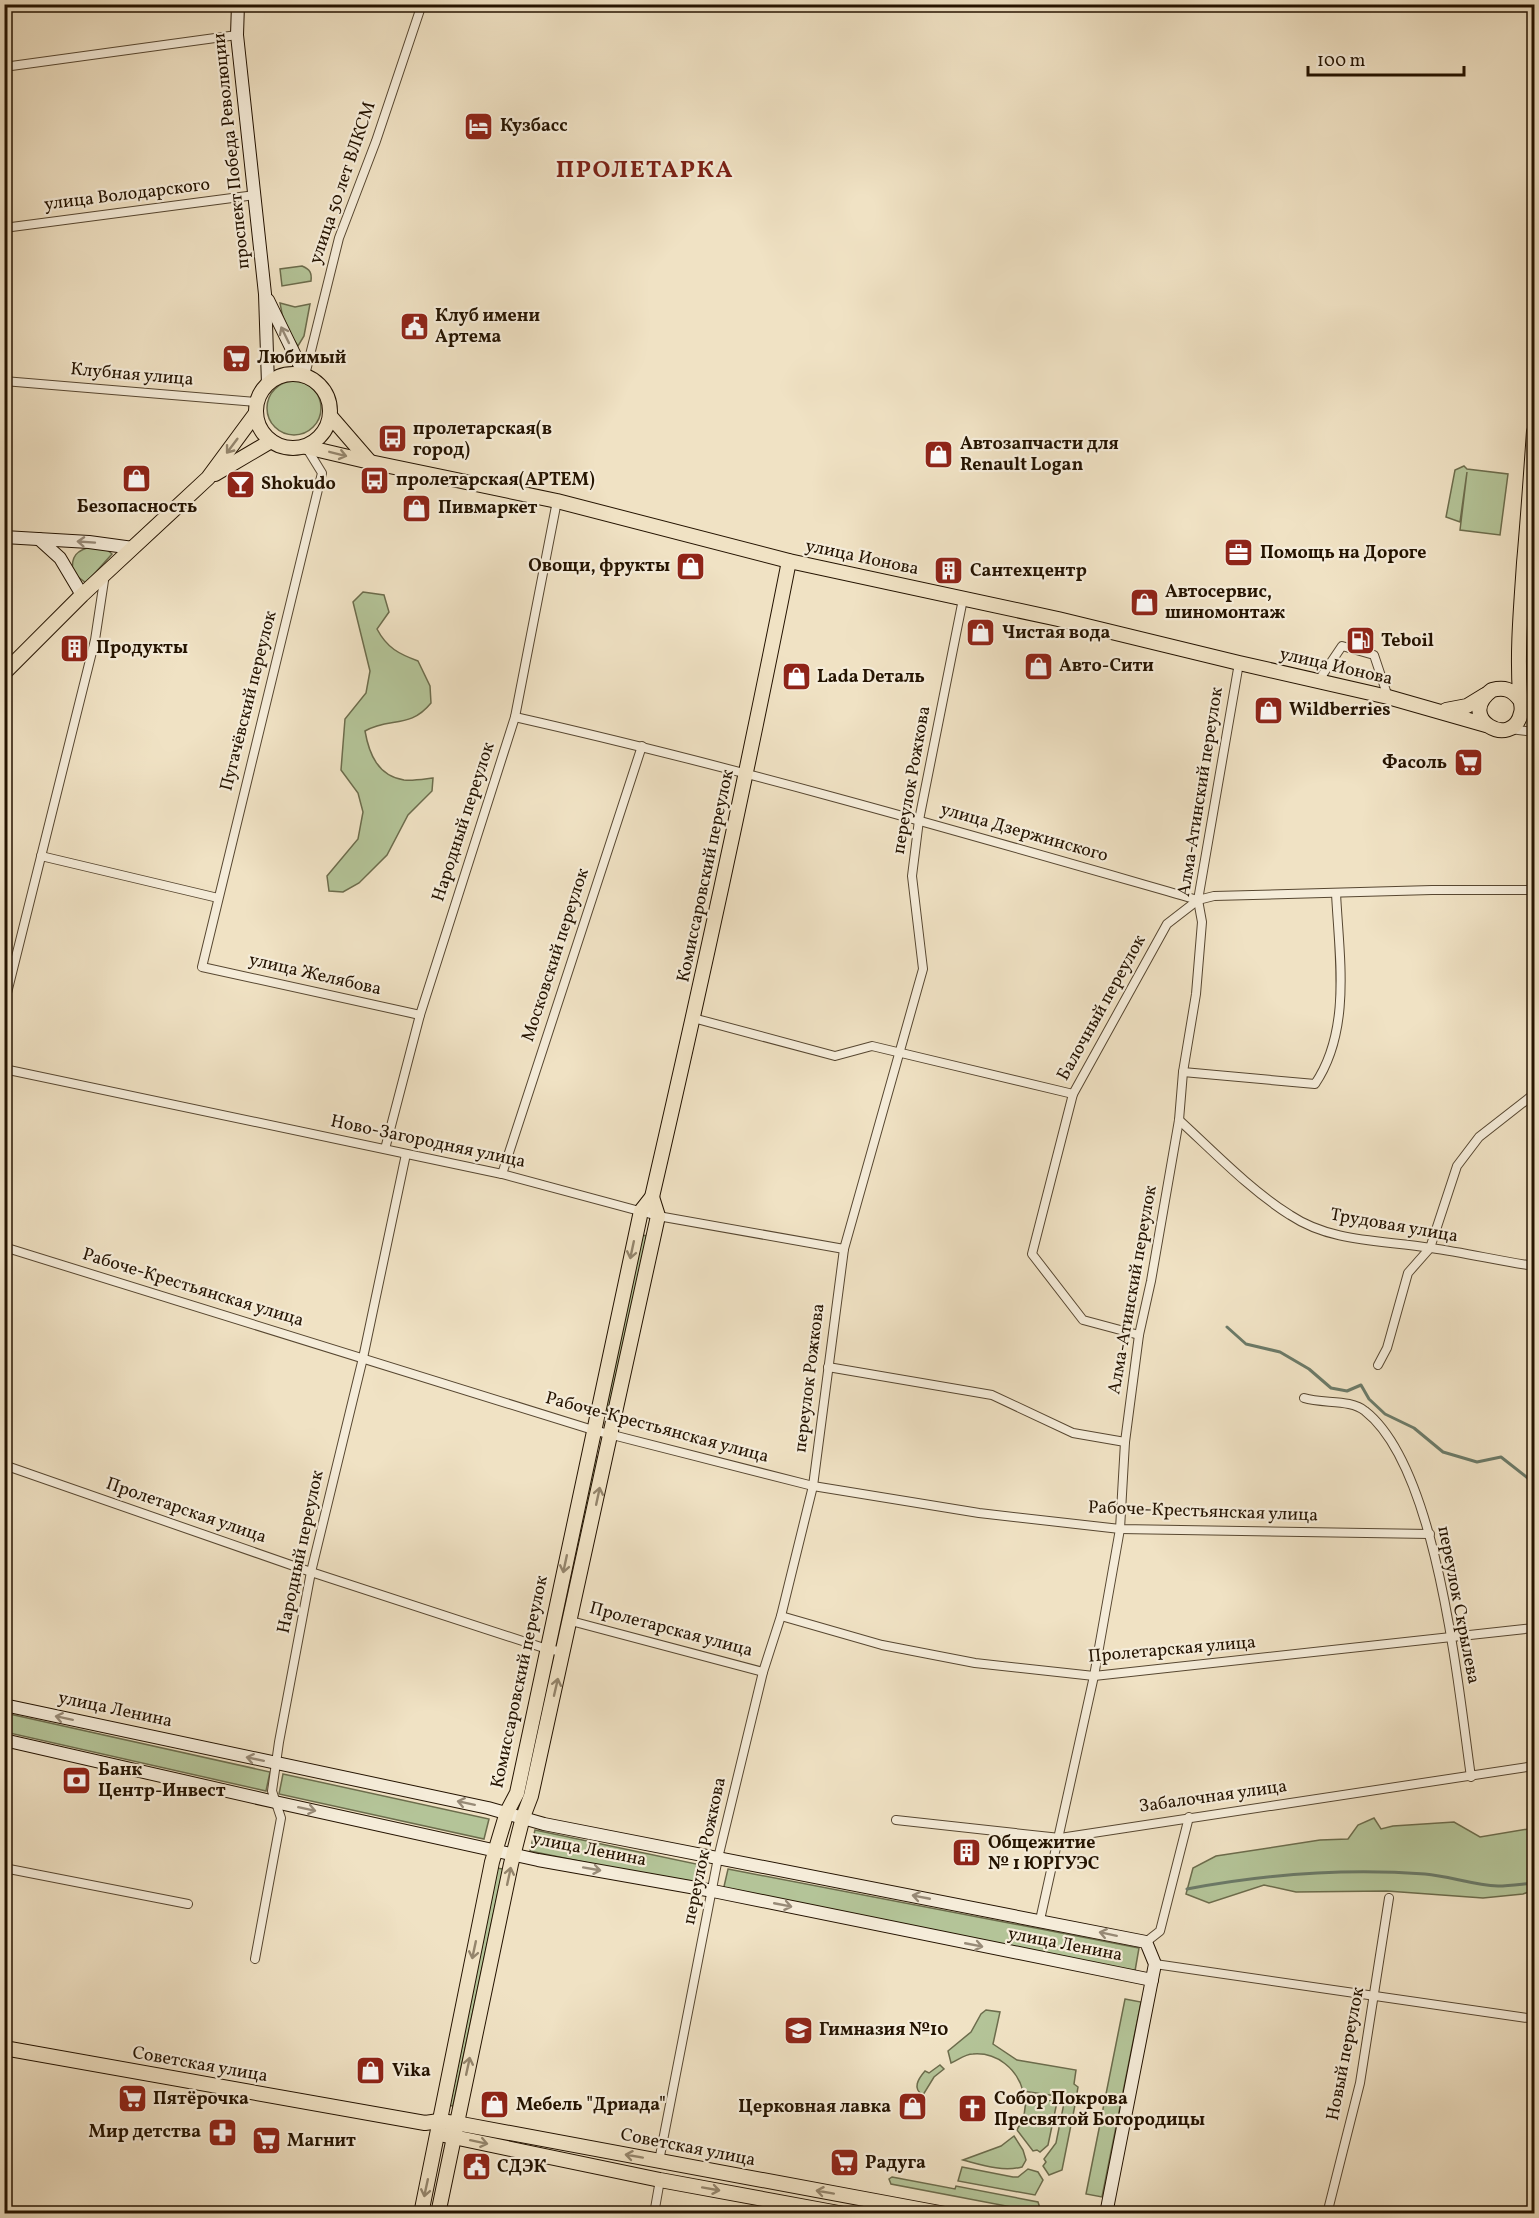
<svg xmlns="http://www.w3.org/2000/svg" width="1539" height="2218" font-family="Vollkorn,serif">
<style>
.green{fill:#b4c498;stroke:#6c6c4c;stroke-width:1.5}
.lines{fill:none;stroke-linecap:round;stroke-linejoin:round}
.stream{stroke:#6b7a68;stroke-width:3}
.street-casing{stroke:#574731;stroke-width:10}
.secondary-casing{stroke:#241300;stroke-width:14}
.primary-casing{stroke:#241300;stroke-width:16}
.street{stroke:#f5ecd9;stroke-width:8}
.secondary{stroke:#f5ecd9;stroke-width:12}
.primary{stroke:#f0e2c4;stroke-width:14}
.oneway{stroke:#978a77}
.oneway2{stroke:#94856c}
.labels{text-anchor:middle;dominant-baseline:central;stroke-width:4.5;stroke-linejoin:round;paint-order:stroke}
.poi-label{font-size:18px;font-weight:bold;fill:#241300;stroke:#f5ecd9;text-anchor:start}
.street-label{font-size:18px;fill:#241300;stroke:#f5ecd9}
.district-label{font-size:24px;font-weight:bold;letter-spacing:1.5px;fill:#7a1f14;stroke:#f5ecd9}
</style>
<rect width="100%" height="100%" fill="#f0e2c4"/>
<filter id="stains"><feTurbulence type="fractalNoise" baseFrequency=".00333" numOctaves="4"/><feColorMatrix values="0 0 0 0 .2 0 0 0 0 .09 0 0 0 0 .02 0 0 0 .5 -.17"/></filter>
<radialGradient id="worn" r=".72"><stop offset=".6" stop-color="#630" stop-opacity="0"/><stop offset="1" stop-color="#630" stop-opacity=".3"/></radialGradient>
<g class="green">
<path d="M302,266c8,3 10,7 9,15l-29,5 -2,-17z"/>
<path d="M280,303l15,4 15,-3 -6,32 -6,10c-10,-13 -16,-27 -18,-43z"/>
<circle cx="294" cy="408" r="27"/>
<path d="M1464,466l3,3 41,5 -8,61 -40,-5 7,-58 -7,50 -14,-5 9,-47z"/>
<path d="M93,546l12,2 7,6 -26,29 -13,-10c-3,-17 4,-23 20,-27z"/>
<path d="M363,592l21,3 5,17 -12,17c10,19 22,25 41,32l12,25 1,17c-21,26 -41,14 -66,28 4,23 13,45 39,49 9,1 20,-1 29,-2l-1,13 -24,24 -21,40 -28,28 -16,9 -14,-1 -2,-15 31,-37 5,-27 -5,-19 -17,-23 4,-51 21,-26 4,-22 -17,-69z"/>
<path d="M641,1235l7,1 -39,179 -7,-2z"/>
<path d="M593,1456l7,2 -34,157 -7,-1z"/>
<path d="M5,1713l265,59 -4,19 -261,-59z"/>
<path d="M283,1774l206,45 -5,20 -205,-45z"/>
<path d="M1374,1818l7,11 12,-3 61,-4 26,15 54,-9v62l-11,4 -40,4 -96,-7 -91,1 -32,-7 -55,18 -23,-9 7,-26 23,-12 104,-16 28,-1 10,-14z"/>
<path d="M535,1830l166,35 -5,20 -166,-34z"/>
<path d="M497,1868l6,1 -50,237 -5,-1z"/>
<path d="M728,1869l411,79 -4,23 -412,-80z"/>
<path d="M1125,1999l16,3 -39,195 -16,-3z"/>
<path d="M986,2010l14,2 -7,32 24,16 59,10 -2,14 4,3 -2,12 -53,-8c-6,-22 -26,-39 -50,-37 -8,0 -15,6 -22,9l-3,-12 23,-19 10,-18z"/>
<path d="M940,2065l4,4 -10,8 -11,18c-11,-6 -5,-16 2,-24l4,2z"/>
<path d="M1025,2096l32,6 -9,43 -8,7 -3,-2 -4,1 -16,-21c7,-11 10,-21 8,-34z"/>
<path d="M1064,2103l11,2 -13,65 -13,5 -6,-9 3,-4 -2,-3 12,-16z"/>
<path d="M1014,2136l9,14 3,10 -4,7c-20,5 -40,-2 -59,-7l38,-14z"/>
<path d="M962,2167l51,10h5l10,-8 10,3 5,8 -8,15 -77,-14z"/>
<path d="M892,2177l63,12 1,-3 82,16 2,6 16,4v1h-13l-152,-29 -2,-5z"/>
</g>
<g class="lines">
<g class="stream">
<path d="M1227,1327l19,17 34,8 29,17 22,19 16,3 14,-6 8,14 16,15 29,14 29,24 34,10 24,-5 33,26"/>
<path d="M1187,1889c79,-15 157,-21 238,-15 24,2 48,11 73,12 12,0 24,-2 36,-3"/>
</g>
<defs>
<g id="street">
<path d="M1173,4l1,3"/>
<path d="M4,67l233,-32"/>
<path d="M4,228l251,-33"/>
<path d="M305,375l34,-137 37,-97 46,-137"/>
<path d="M4,381l253,21"/>
<path d="M306,447l16,26 -120,494 218,48"/>
<path d="M1319,680l23,-34 32,9 14,42"/>
<path d="M515,717c230,52 456,118 683,183l16,-4 218,-6h102"/>
<path d="M1510,729l24,3"/>
<path d="M41,856l177,42"/>
<path d="M4,1005l91,-365 10,-66"/>
<path d="M693,1018l142,38 37,-10 201,48"/>
<path d="M4,1069l498,105 156,42 186,33"/>
<path d="M1183,1072l132,12c37,-55 24,-128 21,-191"/>
<path d="M1179,1120c35,32 70,69 111,95 42,28 93,25 141,33 35,5 69,13 103,18"/>
<path d="M385,1149l35,-134 95,-298 42,-216"/>
<path d="M502,1174l140,-428"/>
<path d="M4,1247l589,183 220,56 166,27 141,16 310,5"/>
<path d="M1139,1335l-56,-15 -51,-66 41,-160 94,-170 31,-24"/>
<path d="M1378,1365l9,-17 21,-75 22,-25 27,-82 22,-29 55,-43"/>
<path d="M828,1367l164,28 81,38 52,9"/>
<path d="M1304,1398c19,6 47,1 61,13 73,57 93,276 106,366"/>
<path d="M4,1465l307,107 236,77 17,3"/>
<path d="M781,1616l101,29 93,18 119,13 440,-48"/>
<path d="M571,1621l192,51"/>
<path d="M896,1820l164,18 474,-72"/>
<path d="M4,1868l184,36"/>
<path d="M1040,1920l54,-244 26,-147 5,-87 14,-107 12,-54 28,-161 4,-48 13,-78 6,-72 -4,-22 41,-237"/>
<path d="M1146,1942l14,-11 29,-114"/>
<path d="M255,1959l26,-141 -9,-27 7,-49 32,-170 52,-214 43,-204"/>
<path d="M1155,1964l379,55"/>
<path d="M659,2161l59,-303 45,-186 18,-56 32,-130 31,-237 79,-280 -11,-93 7,-56 44,-221"/>
<path d="M654,2214l6,-34"/>
<path d="M1327,2214l33,-131 29,-185"/>
</g>
<g id="secondary">
<path d="M238,4l-1,31 28,259 3,90"/>
<path d="M268,300l37,76"/>
<path d="M4,537l85,5 44,6"/>
<path d="M39,539l21,19 22,37"/>
<path d="M4,1705l484,103 56,16 602,118 9,22 -49,250"/>
<path d="M4,1740l271,62 263,58 175,31 439,89"/>
</g>
<g id="primary">
<circle cx="293" cy="411" r="37"/>
<path d="M331,417l39,45"/>
<path d="M306,447l64,15 187,39 232,60 269,58 181,44 149,34 98,28"/>
<path d="M215,474l56,-33"/>
<path d="M4,673l78,-78 126,-117 48,-65"/>
<path d="M1520,700c-8,-11 -16,-13 -28,-10 -38,28 21,61 29,23 2,-6 -1,-11 -1,-18 -3,-45 1,-86 4,-132 4,-44 7,-88 10,-132"/>
<path d="M1446,710l21,-4 18,-11"/>
<path d="M4,2048l421,75 14,-2 17,2 489,91"/>
<path d="M444,2135l216,45 184,34"/>
<path d="M421,2214l71,-352 15,-50 10,-19 124,-582 11,-14c49,-212 95,-423 137,-636"/>
<path d="M438,2214l73,-350 12,-47 8,-21 127,-580 -6,-19"/>
</g>
</defs>
<use href="#street" class="street-casing"/>
<use href="#secondary" class="secondary-casing"/>
<use href="#primary" class="primary-casing"/>
<use href="#street" class="street"/>
<use href="#secondary" class="secondary"/>
<use href="#primary" class="primary"/>
</g>
<defs><path id="oneway-shaft" d="M-6 0H5M1.5-3L5.5 0L1.5 3" fill="none" stroke-width="1.6" stroke-linecap="round" stroke-linejoin="round" transform="scale(1.5)"/></defs>
<g class="oneway">
<use href="#oneway-shaft" transform="translate(285 335) rotate(-116)"/>
<use href="#oneway-shaft" transform="translate(86 542) rotate(-176)"/>
<use href="#oneway-shaft" transform="translate(64 1718) rotate(-168)"/>
<use href="#oneway-shaft" transform="translate(255 1759) rotate(-168)"/>
<use href="#oneway-shaft" transform="translate(466 1803) rotate(-168)"/>
<use href="#oneway-shaft" transform="translate(307 1809) rotate(12)"/>
<use href="#oneway-shaft" transform="translate(592 1869) rotate(10)"/>
<use href="#oneway-shaft" transform="translate(921 1897) rotate(-169)"/>
<use href="#oneway-shaft" transform="translate(783 1905) rotate(11)"/>
<use href="#oneway-shaft" transform="translate(1108 1934) rotate(-168)"/>
<use href="#oneway-shaft" transform="translate(974 1945) rotate(11)"/>
</g>
<g class="oneway2">
<use href="#oneway-shaft" transform="translate(232 446) rotate(127)"/>
<use href="#oneway-shaft" transform="translate(338 454) rotate(14)"/>
<use href="#oneway-shaft" transform="translate(632 1250) rotate(102)"/>
<use href="#oneway-shaft" transform="translate(598 1496) rotate(-78)"/>
<use href="#oneway-shaft" transform="translate(565 1564) rotate(102)"/>
<use href="#oneway-shaft" transform="translate(556 1687) rotate(-77)"/>
<use href="#oneway-shaft" transform="translate(509 1876) rotate(-78)"/>
<use href="#oneway-shaft" transform="translate(474 1950) rotate(102)"/>
<use href="#oneway-shaft" transform="translate(468 2066) rotate(-78)"/>
<use href="#oneway-shaft" transform="translate(479 2142) rotate(12)"/>
<use href="#oneway-shaft" transform="translate(634 2156) rotate(-170)"/>
<use href="#oneway-shaft" transform="translate(426 2188) rotate(102)"/>
<use href="#oneway-shaft" transform="translate(711 2189) rotate(10)"/>
<use href="#oneway-shaft" transform="translate(825 2192) rotate(-170)"/>
</g>
<defs>
<symbol id="hotel-square" viewBox="-11 -11 22 22"><rect x="-9" y="-9" width="18" height="18" rx="4" fill="#8f2418" stroke="#f5ecd9"/><path d="M-6-4.5h1.5V1H6V5H4.5V3h-9V5H-6ZM-4 0a1.8 1.8 0 1 1 3.6 0ZM.5 0V-2.5h3Q6-2.5 6 0Z" fill="#fff"/></symbol>
<symbol id="civic-square" viewBox="-11 -11 22 22"><rect x="-9" y="-9" width="18" height="18" rx="4" fill="#8f2418" stroke="#f5ecd9"/><path d="M-.6-6.5H3V-4.5H.6V-3L4-1V1h2V6H-6V1h2V-1L-.6-3ZM-1.2 2.5V6h2.4V2.5Z" fill="#fff"/></symbol>
<symbol id="supermarket-square" viewBox="-11 -11 22 22"><rect x="-9" y="-9" width="18" height="18" rx="4" fill="#8f2418" stroke="#f5ecd9"/><path d="M-6-5.5h2.5l.6 2H6L4.5 2H-2.5L-4.4-4H-6ZM-1.5 3.2a1.3 1.3 0 1 0 .1 0ZM3 3.2a1.3 1.3 0 1 0 .1 0Z" fill="#fff"/></symbol>
<symbol id="bus-square" viewBox="-11 -11 22 22"><rect x="-9" y="-9" width="18" height="18" rx="4" fill="#8f2418" stroke="#f5ecd9"/><path d="M-5-6H5V4H4V6H2V4H-2V6H-4V4H-5ZM-3.5-4V0h7V-4ZM-3.5 1.2v1.5H-2V1.2ZM2 1.2v1.5H3.5V1.2Z" fill="#fff"/></symbol>
<symbol id="shop-square" viewBox="-11 -11 22 22"><rect x="-9" y="-9" width="18" height="18" rx="4" fill="#8f2418" stroke="#f5ecd9"/><path d="M-5-2.5h2.3a2.7 3.5 0 0 1 5.4 0H5L5.5 6h-11ZM-1.5-2.5h3a1.5 2.3 0 0 0-3 0Z" fill="#fff"/></symbol>
<symbol id="bar-square" viewBox="-11 -11 22 22"><rect x="-9" y="-9" width="18" height="18" rx="4" fill="#8f2418" stroke="#f5ecd9"/><path d="M-6-5H6L.8 .8V4.5H3.5V6h-7V4.5H-.8V.8Z" fill="#fff"/></symbol>
<symbol id="office-square" viewBox="-11 -11 22 22"><rect x="-9" y="-9" width="18" height="18" rx="4" fill="#8f2418" stroke="#f5ecd9"/><path d="M-6-3h4V-5.5h4V-3h4V5H-6ZM-1-4.5V-3h2v-1.5ZM-6 0V1H6V0Z" fill="#fff"/></symbol>
<symbol id="building-square" viewBox="-11 -11 22 22"><rect x="-9" y="-9" width="18" height="18" rx="4" fill="#8f2418" stroke="#f5ecd9"/><path d="M-4-6H4V6H1V3H-1V6H-4ZM-2.5-4.3h1.7v1.8h-1.7ZM.8-4.3h1.7v1.8H.8ZM-2.5-1h1.7V.8h-1.7ZM.8-1h1.7V.8H.8Z" fill="#fff"/></symbol>
<symbol id="fuel-square" viewBox="-11 -11 22 22"><rect x="-9" y="-9" width="18" height="18" rx="4" fill="#8f2418" stroke="#f5ecd9"/><path d="M-5.5-6h7V0h2V4h1.3V-2.5L3-4.5l.8-.8L6-3V5H2.5V1h-1V6h-7ZM-4.2-4.7v3.2H.2V-4.7Z" fill="#fff"/></symbol>
<symbol id="bank-square" viewBox="-11 -11 22 22"><rect x="-9" y="-9" width="18" height="18" rx="4" fill="#8f2418" stroke="#f5ecd9"/><path d="M-6-4H6V4H-6ZM0-2.3a2.3 2.3 0 1 0 0 4.6a2.3 2.3 0 1 0 0-4.6Z" fill="#fff"/></symbol>
<symbol id="school-square" viewBox="-11 -11 22 22"><rect x="-9" y="-9" width="18" height="18" rx="4" fill="#8f2418" stroke="#f5ecd9"/><path d="M0-5L7-2L0 1L-7-2ZM-4 1L0 2.5L4 1V4Q0 6-4 4Z" fill="#fff"/></symbol>
<symbol id="church-square" viewBox="-11 -11 22 22"><rect x="-9" y="-9" width="18" height="18" rx="4" fill="#8f2418" stroke="#f5ecd9"/><path d="M-1.2-6h2.4v3.5h3.3v2.4h-3.3V6h-2.4V-.1h-3.3v-2.4h3.3Z" fill="#fff"/></symbol>
<symbol id="pharmacy-square" viewBox="-11 -11 22 22"><rect x="-9" y="-9" width="18" height="18" rx="4" fill="#8f2418" stroke="#f5ecd9"/><path d="M-2-6h4v4h4v4h-4v4h-4v-4h-4v-4h4Z" fill="#fff"/></symbol>
</defs>
<g fill-rule="evenodd">
<use href="#hotel-square" x="462" y="110" width="33" height="33"/>
<use href="#civic-square" x="398" y="310" width="33" height="33"/>
<use href="#supermarket-square" x="220" y="342" width="33" height="33"/>
<use href="#bus-square" x="376" y="422" width="33" height="33"/>
<use href="#shop-square" x="922" y="438" width="33" height="33"/>
<use href="#shop-square" x="120" y="462" width="33" height="33"/>
<use href="#bus-square" x="358" y="464" width="33" height="33"/>
<use href="#bar-square" x="224" y="468" width="33" height="33"/>
<use href="#shop-square" x="400" y="492" width="33" height="33"/>
<use href="#office-square" x="1222" y="536" width="33" height="33"/>
<use href="#shop-square" x="674" y="550" width="33" height="33"/>
<use href="#building-square" x="932" y="554" width="33" height="33"/>
<use href="#shop-square" x="1128" y="586" width="33" height="33"/>
<use href="#shop-square" x="964" y="616" width="33" height="33"/>
<use href="#fuel-square" x="1344" y="624" width="33" height="33"/>
<use href="#building-square" x="58" y="632" width="33" height="33"/>
<use href="#shop-square" x="1022" y="650" width="33" height="33"/>
<use href="#shop-square" x="780" y="660" width="33" height="33"/>
<use href="#shop-square" x="1252" y="694" width="33" height="33"/>
<use href="#supermarket-square" x="1452" y="746" width="33" height="33"/>
<use href="#bank-square" x="60" y="1764" width="33" height="33"/>
<use href="#building-square" x="950" y="1836" width="33" height="33"/>
<use href="#school-square" x="782" y="2014" width="33" height="33"/>
<use href="#shop-square" x="354" y="2054" width="33" height="33"/>
<use href="#supermarket-square" x="116" y="2082" width="33" height="33"/>
<use href="#shop-square" x="478" y="2088" width="33" height="33"/>
<use href="#shop-square" x="896" y="2090" width="33" height="33"/>
<use href="#church-square" x="956" y="2092" width="33" height="33"/>
<use href="#pharmacy-square" x="206" y="2116" width="33" height="33"/>
<use href="#supermarket-square" x="250" y="2124" width="33" height="33"/>
<use href="#supermarket-square" x="828" y="2146" width="33" height="33"/>
<use href="#civic-square" x="460" y="2150" width="33" height="33"/>
</g>
<g class="labels">
<g class="poi-label">
<text x="500" y="126">Кузбасс</text>
<text x="435" y="316">Клуб имени<tspan x="435" dy="21">Артема</tspan></text>
<text x="257" y="358">Любимый</text>
<text x="413" y="429">пролетарская(в<tspan x="413" dy="21">город)</tspan></text>
<text x="960" y="444">Автозапчасти для<tspan x="960" dy="21">Renault Logan</tspan></text>
<text x="396" y="480">пролетарская(АРТЕМ)</text>
<text x="261" y="484">Shokudo</text>
<text x="137" y="507" text-anchor="middle">Безопасность</text>
<text x="438" y="508">Пивмаркет</text>
<text x="1260" y="553">Помощь на Дороге</text>
<text x="670" y="566" text-anchor="end">Овощи, фрукты</text>
<text x="970" y="571">Сантехцентр</text>
<text x="1165" y="592">Автосервис,<tspan x="1165" dy="21">шиномонтаж</tspan></text>
<text x="1002" y="633">Чистая вода</text>
<text x="1381" y="641">Teboil</text>
<text x="96" y="648">Продукты</text>
<text x="1059" y="666">Авто-Сити</text>
<text x="817" y="677">Lada Dеталь</text>
<text x="1289" y="710">Wildberries</text>
<text x="1447" y="763" text-anchor="end">Фасоль</text>
<text x="98" y="1770">Банк<tspan x="98" dy="21">Центр-Инвест</tspan></text>
<text x="988" y="1843">Общежитие<tspan x="988" dy="21">№ 1 ЮРГУЭС</tspan></text>
<text x="819" y="2030">Гимназия №10</text>
<text x="392" y="2071">Vika</text>
<text x="153" y="2099">Пятёрочка</text>
<text x="994" y="2099">Собор Покрова<tspan x="994" dy="21">Пресвятой Богородицы</tspan></text>
<text x="516" y="2105">Мебель "Дриада"</text>
<text x="891" y="2107" text-anchor="end">Церковная лавка</text>
<text x="201" y="2132" text-anchor="end">Мир детства</text>
<text x="287" y="2141">Магнит</text>
<text x="865" y="2163">Радуга</text>
<text x="497" y="2167">СДЭК</text>
</g>
<g class="street-label">
<text transform="translate(232 151) rotate(-96)">проспект Победа Революции</text>
<text transform="translate(343 183) rotate(-71)">улица 50 лет ВЛКСМ</text>
<text transform="translate(127 195) rotate(-7)">улица Володарского</text>
<text transform="translate(132 375) rotate(5)">Клубная улица</text>
<text transform="translate(862 558) rotate(12)">улица Ионова</text>
<text transform="translate(1336 667) rotate(13)">улица Ионова</text>
<text transform="translate(249 701) rotate(-76)">Пугачёвский переулок</text>
<text transform="translate(912 780) rotate(-80)">переулок Рожкова</text>
<text transform="translate(1201 792) rotate(-81)">Алма-Атинский переулок</text>
<text transform="translate(464 822) rotate(-72)">Народный переулок</text>
<text transform="translate(1024 833) rotate(16)">улица Дзержинского</text>
<text transform="translate(706 876) rotate(-78)">Комиссаровский переулок</text>
<text transform="translate(556 955) rotate(-72)">Московский переулок</text>
<text transform="translate(315 975) rotate(13)">улица Желябова</text>
<text transform="translate(1102 1008) rotate(-61)">Балочный переулок</text>
<text transform="translate(428 1142) rotate(12)">Ново-Загородняя улица</text>
<text transform="translate(1394 1226) rotate(10)">Трудовая улица</text>
<text transform="translate(193 1288) rotate(17)">Рабоче-Крестьянская улица</text>
<text transform="translate(1133 1290) rotate(-80)">Алма-Атинский переулок</text>
<text transform="translate(810 1378) rotate(-83)">переулок Рожкова</text>
<text transform="translate(657 1428) rotate(15)">Рабоче-Крестьянская улица</text>
<text transform="translate(186 1511) rotate(19)">Пролетарская улица</text>
<text transform="translate(1203 1512) rotate(2)">Рабоче-Крестьянская улица</text>
<text transform="translate(301 1552) rotate(-78)">Народный переулок</text>
<text transform="translate(1458 1605) rotate(79)">переулок Скрылева</text>
<text transform="translate(671 1630) rotate(15)">Пролетарская улица</text>
<text transform="translate(1172 1650) rotate(-5)">Пролетарская улица</text>
<text transform="translate(520 1682) rotate(-78)">Комиссаровский переулок</text>
<text transform="translate(115 1710) rotate(12)">улица Ленина</text>
<text transform="translate(1213 1797) rotate(-8)">Забалочная улица</text>
<text transform="translate(589 1850) rotate(11)">улица Ленина</text>
<text transform="translate(705 1851) rotate(-78)">переулок Рожкова</text>
<text transform="translate(1065 1945) rotate(11)">улица Ленина</text>
<text transform="translate(1346 2054) rotate(-79)">Новый переулок</text>
<text transform="translate(200 2065) rotate(10)">Советская улица</text>
<text transform="translate(688 2148) rotate(11)">Советская улица</text>
</g>
<g class="district-label">
<text x="645" y="171">ПРОЛЕТАРКА</text>
</g>
</g>
<rect width="1539" height="2218" fill="none" stroke="#f0e2c4" stroke-width="24"/>
<rect x="6" y="6" width="1527" height="2206" fill="none" stroke="#241300" stroke-width="3"/>
<rect x="12" y="12" width="1515" height="2194" fill="none" stroke="#241300" stroke-width="1.5"/>
<path d="M1308 66v9h156v-9" fill="none" stroke="#241300" stroke-width="3"/>
<text x="1317" y="66" font-size="18" fill="#241300" stroke="#f5ecd9" stroke-width="4.5" paint-order="stroke">100 m</text>
<rect width="100%" height="100%" filter="url(#stains)"/>
<rect width="100%" height="100%" fill="url(#worn)"/>
</svg>
